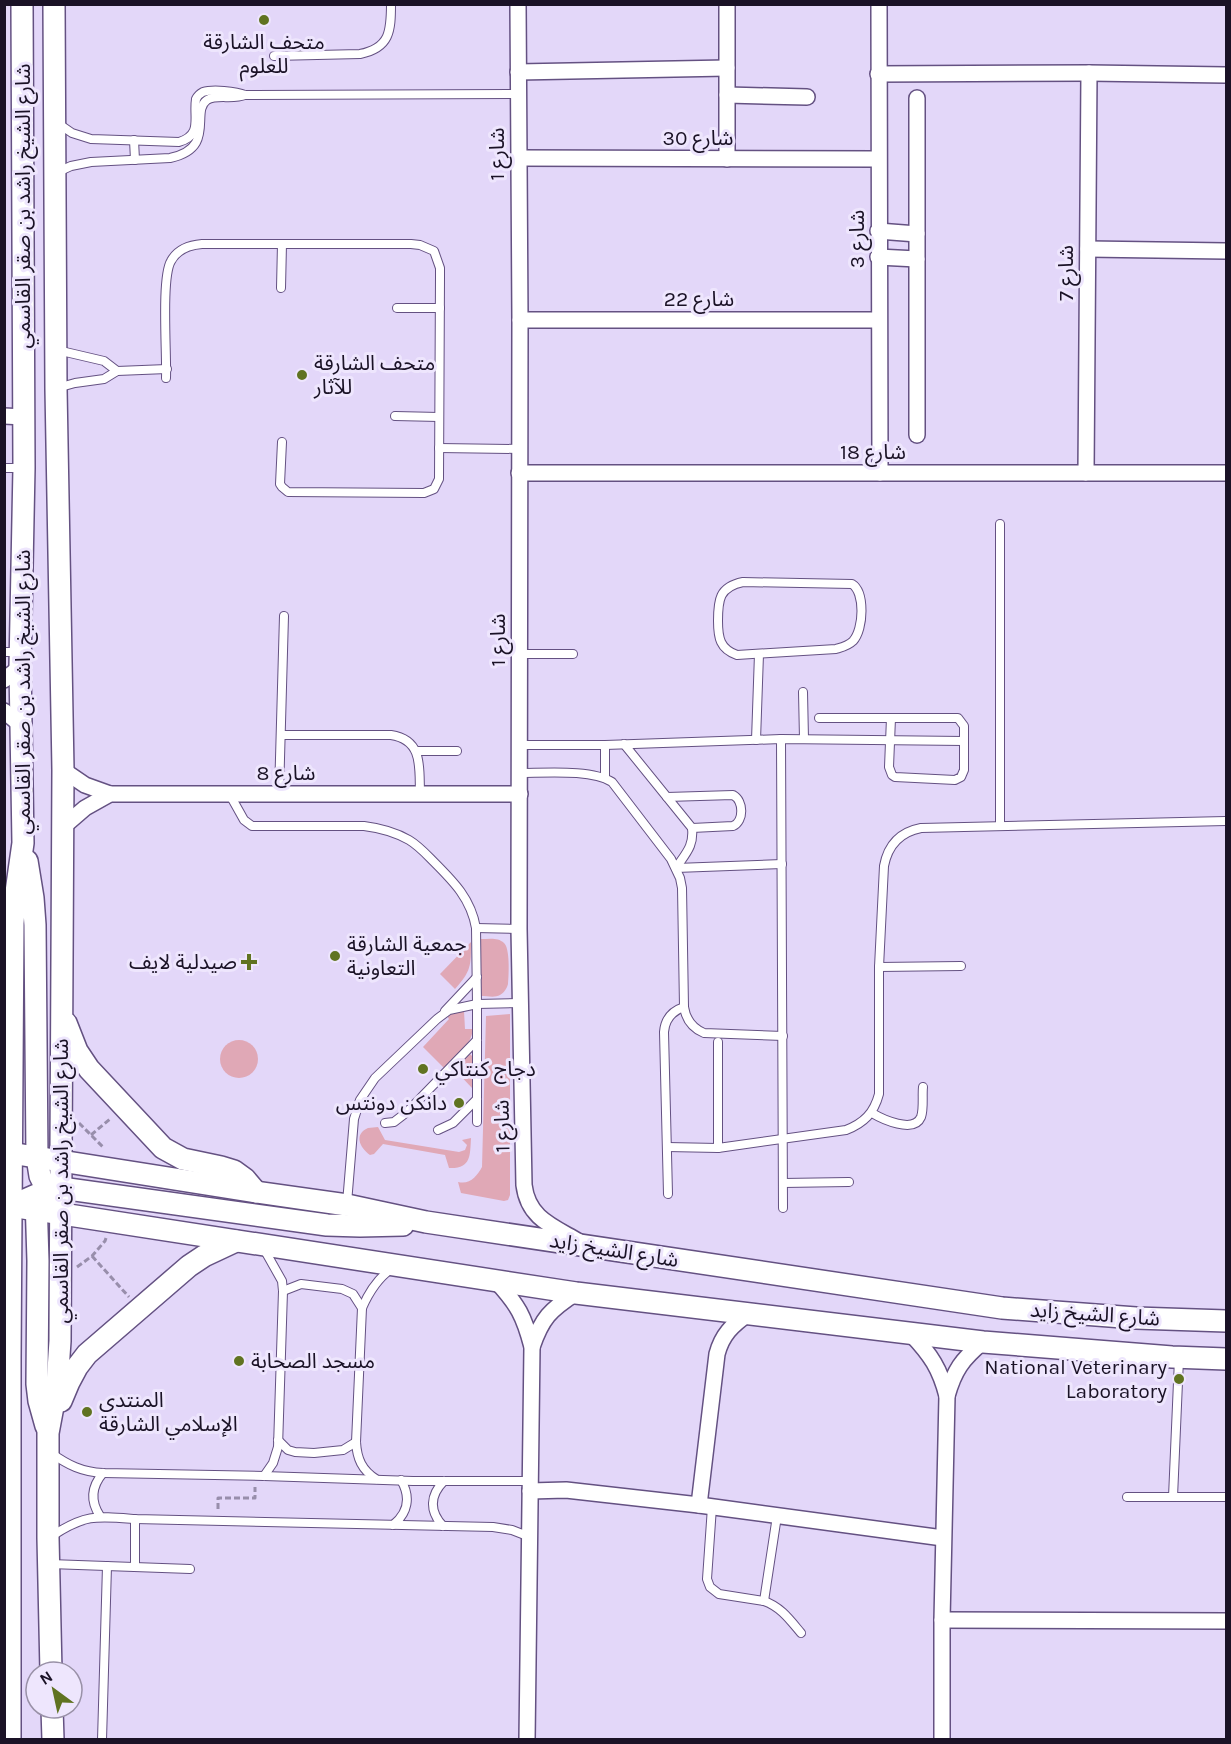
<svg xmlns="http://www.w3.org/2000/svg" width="1231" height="1744" font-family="Karla,'Noto Sans Arabic',sans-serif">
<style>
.green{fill:#e0a8b6}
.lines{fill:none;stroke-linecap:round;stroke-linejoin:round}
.service-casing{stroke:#645182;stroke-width:10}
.minor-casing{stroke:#645182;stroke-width:18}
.secondary-casing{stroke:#645182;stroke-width:24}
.path{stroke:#988eab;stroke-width:3;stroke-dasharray:6 3;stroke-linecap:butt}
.service{stroke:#fff;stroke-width:8}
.minor{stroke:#fff;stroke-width:15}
.secondary{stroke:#fff;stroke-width:21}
.poi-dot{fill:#607321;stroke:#eee6fd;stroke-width:2}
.labels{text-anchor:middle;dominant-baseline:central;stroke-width:6;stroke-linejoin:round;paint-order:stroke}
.poi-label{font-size:21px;fill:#1a1226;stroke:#eee6fd;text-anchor:start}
.street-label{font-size:21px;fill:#1a1226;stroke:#eee6fd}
</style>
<rect width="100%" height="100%" fill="#e3d7f9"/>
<g class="green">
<path d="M481,939c8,0 17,-2 23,4 6,5 5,32 4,41 -1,4 -4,9 -8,11 -5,3 -13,1 -19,1z"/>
<path d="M471,942c0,24 0,29 -16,47l-15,-15z"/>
<path d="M464,1011l1,18h8c-2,17 -17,28 -28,40l-22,-22 26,-28 -3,-4z"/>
<path d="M510,1014v181l-2,5 -4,1 -43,-8 -3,-11c12,3 19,-6 24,-15l4,-151z"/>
<circle cx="239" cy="1059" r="19"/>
<path d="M470,1054l2,2v32l-18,-19z"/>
<path d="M368,1128l10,-1 7,13 74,12 6,-2 2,-5 -5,-5 9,-2c-1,18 0,31 -22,30l-4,-13 -62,-11 -9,10 -4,1c-11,-8 -16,-21 -2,-27z"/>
</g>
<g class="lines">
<defs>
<g id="service">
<path d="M274,56l86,-2c30,-6 31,-23 31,-50"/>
<path d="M59,124l13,9 19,6 88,3c24,-7 14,-25 17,-43 2,-4 3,-5 7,-7 9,-3 33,-1 42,3l273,-1"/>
<path d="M134,140l1,20"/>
<path d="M58,172l13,-6 20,-4 79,-4c47,-10 20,-46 37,-58 9,-6 26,0 38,-5"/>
<path d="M281,288l1,-44"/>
<path d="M397,308h43"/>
<path d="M57,350l47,11 13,10"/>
<path d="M166,378c1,-24 -5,-100 5,-117 6,-11 18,-16 31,-17h209l9,1 14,6 6,17v9l-1,202 -5,10 -10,4 -136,-1 -6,-5 -2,-3 2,-42"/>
<path d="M57,388l18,-5 29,-4 13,-8 50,-2"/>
<path d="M395,416l44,1"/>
<path d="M439,448l80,1"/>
<path d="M4,468h17"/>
<path d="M1000,524v302"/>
<path d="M743,582l109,2c13,8 12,45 1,57 -5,5 -10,6 -17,8l-99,6c-17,-6 -19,-17 -19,-34 0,-21 1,-34 25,-39z"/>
<path d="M4,652h15"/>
<path d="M519,654h54"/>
<path d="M803,692l1,47"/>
<path d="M819,718h139l6,8v44l-3,7 -6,3 -60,-3 -3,-2 -3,-8 2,-49"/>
<path d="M281,735h110c33,5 28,34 29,59"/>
<path d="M781,739l2,469"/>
<path d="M756,740l3,-86"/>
<path d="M624,744l68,84c2,18 -6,25 -16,40"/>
<path d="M519,745h86l176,-6 183,2"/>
<path d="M605,745v33"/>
<path d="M416,751h41"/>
<path d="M519,773c26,0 73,-4 93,9l59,77 9,19 2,10 2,119c2,13 8,21 20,26l79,3"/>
<path d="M279,794l5,-178"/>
<path d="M230,795l14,25 8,6h112c16,2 31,6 45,14 10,6 17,14 25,22 20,20 37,37 42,66l1,76v118"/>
<path d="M667,797l66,-2c11,6 11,26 0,31l-41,2"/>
<path d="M676,868l106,-4"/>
<path d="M476,928l43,1"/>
<path d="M879,967l82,-1"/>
<path d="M445,1011l32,-34"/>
<path d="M718,1042v106"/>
<path d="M872,1113c10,6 42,21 49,4 3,-8 1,-21 2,-30"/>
<path d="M385,1123l9,-1 13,-10 70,-72"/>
<path d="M438,1130l15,-7 24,-24"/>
<path d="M667,1147l51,1 128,-18c18,-7 28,-17 33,-36v-127l5,-101c4,-21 16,-34 37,-38l305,-7"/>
<path d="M783,1183l66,-1"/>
<path d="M668,1194l-4,-162c1,-13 8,-21 20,-25"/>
<path d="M347,1203l7,-84 6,-19 15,-22 62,-59 12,-9 28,-6 44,-1"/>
<path d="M283,1291l18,-7 41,5 11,5 9,14"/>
<path d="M278,1440l10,10 7,2 19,1 29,-3 13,-8"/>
<path d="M51,1453c17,12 31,19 52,20l161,3 149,5h117"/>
<path d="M264,1476l9,-13 5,-16 5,-156 -1,-10 -18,-32"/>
<path d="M376,1479c-14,-9 -19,-20 -20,-37l6,-134c7,-16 15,-29 29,-39"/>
<path d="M1127,1497h99"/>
<path d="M1173,1497l6,-138"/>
<path d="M712,1507l-5,72 3,8 9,7 45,7c17,6 26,19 37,32"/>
<path d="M100,1516c-10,-15 -9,-29 3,-43"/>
<path d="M135,1519v48"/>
<path d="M393,1525c15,-12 18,-28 8,-45"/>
<path d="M443,1526c-14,-15 -13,-31 1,-45"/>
<path d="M52,1536c33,-22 45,-20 83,-17l358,8 19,3 18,7"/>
<path d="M50,1564l140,5"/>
<path d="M764,1601l13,-85"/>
<path d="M102,1740l5,-174"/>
</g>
<g id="minor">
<path d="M518,4l2,316 -1,609 5,256c4,33 28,41 54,56"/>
<path d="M727,4v155"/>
<path d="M879,4l1,469"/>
<path d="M518,72l209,-4"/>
<path d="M878,74l211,-1 137,2"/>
<path d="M727,95l80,2"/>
<path d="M917,98v337"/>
<path d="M518,158l360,1"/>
<path d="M878,231l39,3"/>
<path d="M1088,249l138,2"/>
<path d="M878,257l39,2"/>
<path d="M520,320h358"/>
<path d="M4,416l20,1"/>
<path d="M519,473h707"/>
<path d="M1086,473l3,-400"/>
<path d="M4,680l16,-13"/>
<path d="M4,711l18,15"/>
<path d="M63,770l22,15 25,9"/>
<path d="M63,827l22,-19 25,-14h410"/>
<path d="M496,1281c22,24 28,35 36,66l-5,393"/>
<path d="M911,1334c20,21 29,35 36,62"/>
<path d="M532,1347c10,-29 18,-37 44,-54"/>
<path d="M530,1491l36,-1 133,15 244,33"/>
<path d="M699,1505l18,-151c5,-19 15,-29 31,-40"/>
<path d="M942,1620l284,1"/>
<path d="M942,1740v-120l5,-224c7,-25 15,-37 36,-54"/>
</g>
<g id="secondary">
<path d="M27,861l6,37 2,27 2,232 3,19 14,28"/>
<path d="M66,1023l11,28 12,18 74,79 20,11 38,8 13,4 11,8 11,13"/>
<path d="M4,1152l252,40 91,13 79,17 576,86 134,10 90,3"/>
<path d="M36,1198l2,63 -1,123 2,17 7,25"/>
<path d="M4,1205l572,88 407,49 189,15 54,2"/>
<path d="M11,1206l25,-11 25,-7 266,37 33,1 43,-1"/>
<path d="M61,1401l8,-19 8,-15 10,-13 102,-88 15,-10 32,-15"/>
<path d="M51,1672l-3,-134v-105l9,-48 3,-44 3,-571 -7,-381 -2,-385"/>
<path d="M52,1708l1,32"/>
<path d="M10,1740v-382l3,-435 2,-24 8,-56 -3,-176 4,-199 -2,-464"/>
</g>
</defs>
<use href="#service" class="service-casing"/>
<use href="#minor" class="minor-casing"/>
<use href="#secondary" class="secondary-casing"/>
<g class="path">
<path d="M79,1123l25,25"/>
<path d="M91,1135l19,-16"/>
<path d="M92,1256l37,41"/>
<path d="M77,1267l15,-11 13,-15 1,-3"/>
<path d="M218,1509v-11h37v-11"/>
</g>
<use href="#service" class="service"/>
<use href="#minor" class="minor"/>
<use href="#secondary" class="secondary"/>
</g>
<g class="poi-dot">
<circle cx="264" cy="20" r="6"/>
<circle cx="302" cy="375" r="6"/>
<circle cx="335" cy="956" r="6"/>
<path d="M246 953h6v6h6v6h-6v6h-6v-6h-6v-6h6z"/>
<circle cx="423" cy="1069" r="6"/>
<circle cx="459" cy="1103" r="6"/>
<circle cx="239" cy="1361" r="6"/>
<circle cx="1179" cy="1379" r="6"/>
<circle cx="87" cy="1412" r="6"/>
</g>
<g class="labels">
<g class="poi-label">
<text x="264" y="42" text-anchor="middle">متحف الشارقة<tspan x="264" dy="24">للعلوم</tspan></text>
<text x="314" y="363">متحف الشارقة<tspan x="314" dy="24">للآثار</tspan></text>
<text x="347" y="944">جمعية الشارقة<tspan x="347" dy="24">التعاونية</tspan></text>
<text x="237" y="962" text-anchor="end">صيدلية لايف</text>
<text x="435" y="1069">دجاج كنتاكي</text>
<text x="447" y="1103" text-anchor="end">دانكن دونتس</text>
<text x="251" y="1361">مسجد الصحابة</text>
<text x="1167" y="1367" text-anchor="end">National Veterinary<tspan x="1167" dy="24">Laboratory</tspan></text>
<text x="99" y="1400">المنتدى<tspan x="99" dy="24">الإسلامي الشارقة</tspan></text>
</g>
<g class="street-label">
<text x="698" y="138">شارع 30</text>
<text transform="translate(497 154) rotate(-90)">شارع 1</text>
<text transform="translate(23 206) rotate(-90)">شارع الشيخ راشد بن صقر القاسمي</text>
<text transform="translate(857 239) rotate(-90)">شارع 3</text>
<text transform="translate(1066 273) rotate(-90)">شارع 7</text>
<text x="699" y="299">شارع 22</text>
<text x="873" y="452">شارع 18</text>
<text transform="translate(498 640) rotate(-90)">شارع 1</text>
<text transform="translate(23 692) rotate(-90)">شارع الشيخ راشد بن صقر القاسمي</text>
<text x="286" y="773">شارع 8</text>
<text transform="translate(502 1126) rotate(-91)">شارع 1</text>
<text transform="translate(61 1181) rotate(-90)">شارع الشيخ راشد بن صقر القاسمي</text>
<text transform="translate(614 1250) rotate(9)">شارع الشيخ زايد</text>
<text transform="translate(1095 1314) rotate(4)">شارع الشيخ زايد</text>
</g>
</g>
<rect width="1231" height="1744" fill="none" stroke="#1a1226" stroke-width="12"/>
<g transform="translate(54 1690) rotate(327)"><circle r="28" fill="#eee6fd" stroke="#9991a7" stroke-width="1.5"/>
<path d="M0-4.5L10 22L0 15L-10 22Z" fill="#607321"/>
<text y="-9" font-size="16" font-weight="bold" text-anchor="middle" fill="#1a1226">N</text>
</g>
</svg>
